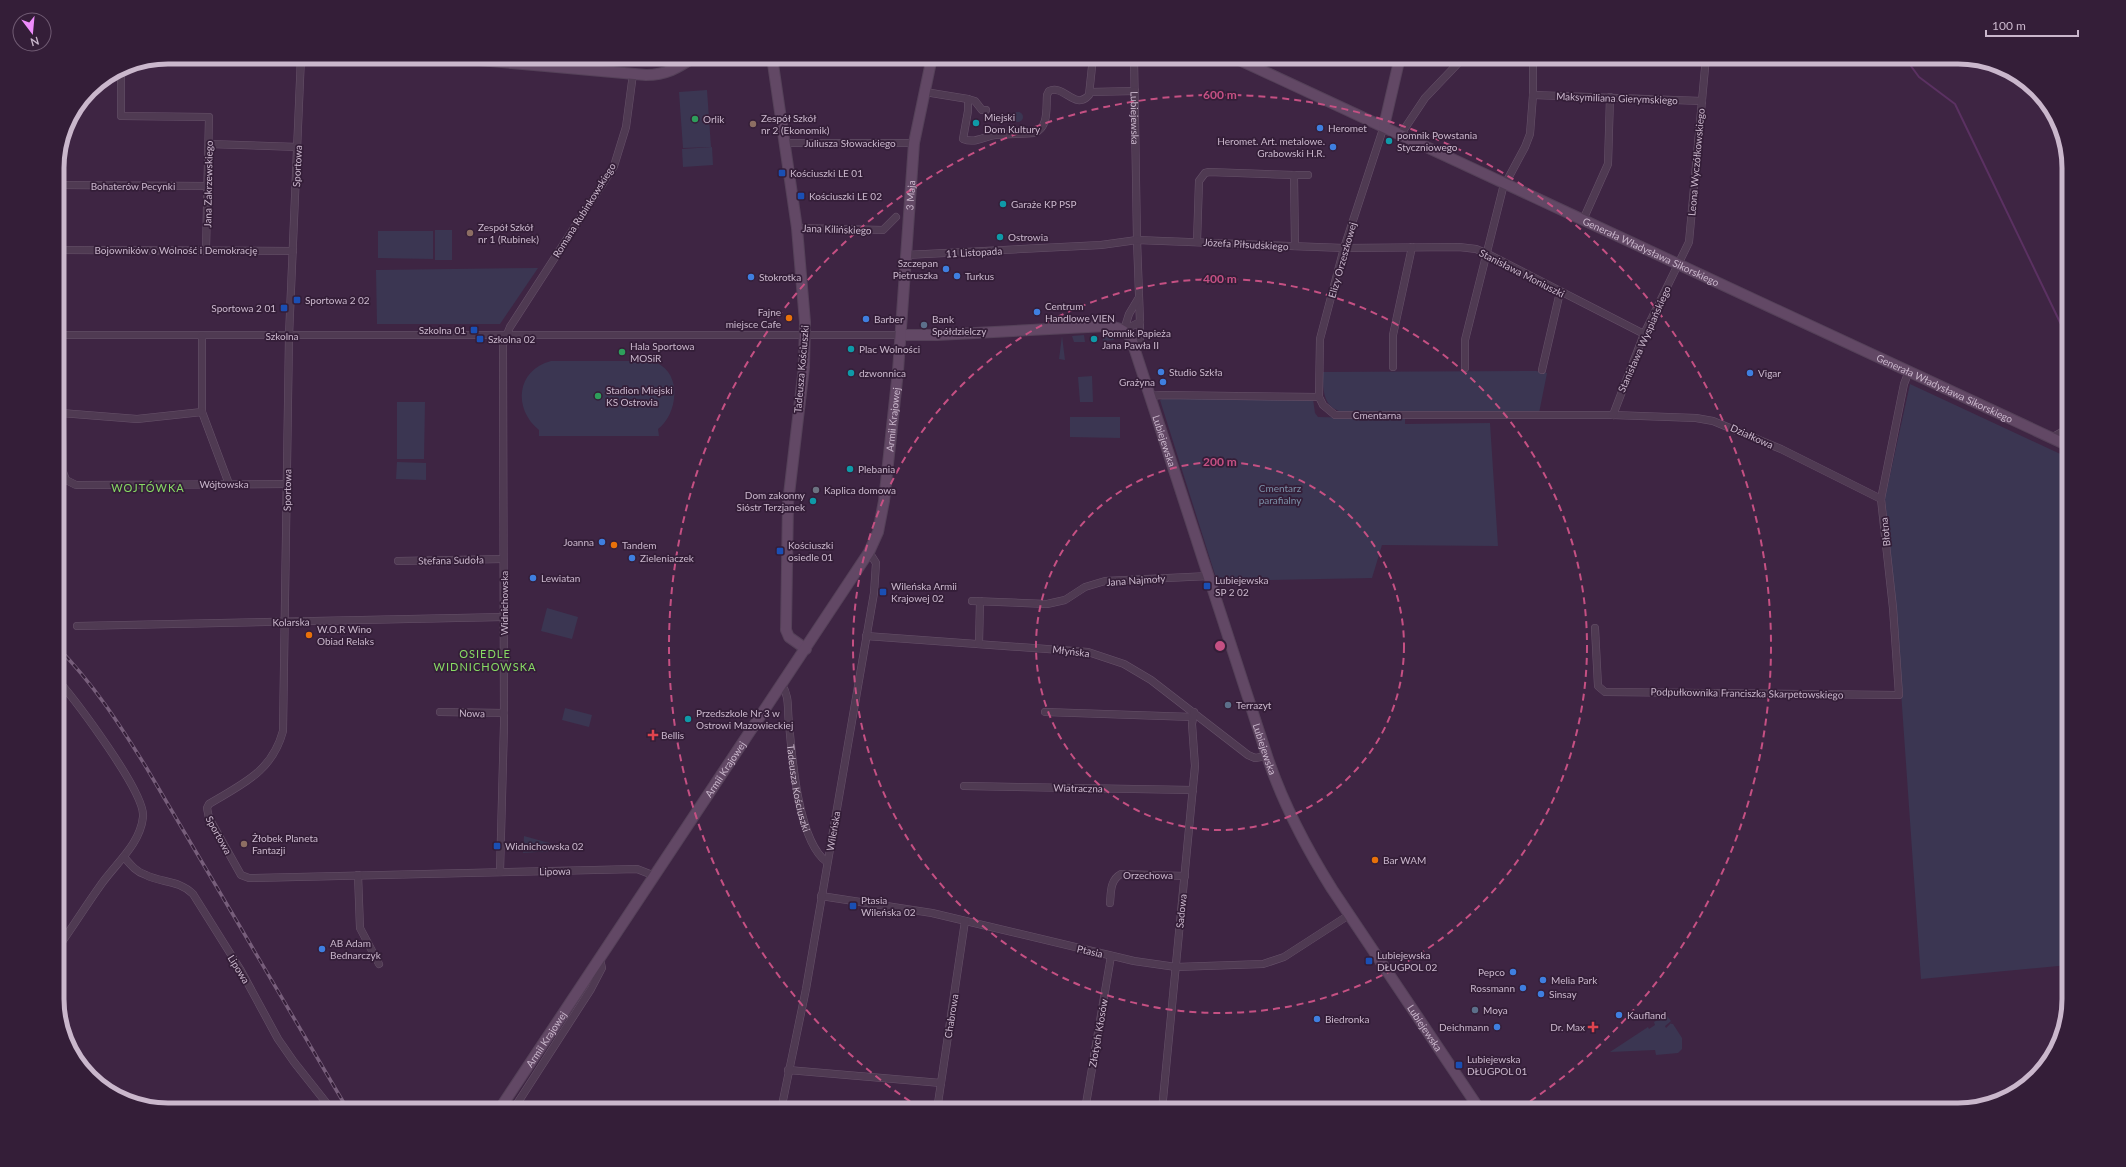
<svg xmlns="http://www.w3.org/2000/svg" width="2126" height="1167" font-family="Lato,sans-serif">
<style>
.green{fill:#3b3652}
.lines{fill:none;stroke-linecap:round;stroke-linejoin:round}
.stream{stroke:#5b3162;stroke-width:2}
.street-casing{stroke:#67526a;stroke-width:8}
.secondary-casing{stroke:#554159;stroke-width:12}
.street{stroke:#4f3a52;stroke-width:7}
.secondary{stroke:#624865;stroke-width:10}
.rail-casing{stroke:#775e7b;stroke-width:3.5}
.rail{stroke:#341e38;stroke-width:2;stroke-dasharray:6;stroke-linecap:butt}
.ring{fill:none;stroke:#c55083;stroke-width:2;stroke-dasharray:7 5}
.leisure-dot{fill:#2e9e5b;stroke:#341e38;stroke-width:1.5}
.culture-dot{fill:#0f9aa8;stroke:#341e38;stroke-width:1.5}
.education-dot{fill:#8d6e63;stroke:#341e38;stroke-width:1.5}
.shop-dot{fill:#3f7fe0;stroke:#341e38;stroke-width:1.5}
.transit-dot{fill:#1a4fb4;stroke:#341e38;stroke-width:1.5}
.food-dot{fill:#e8710a;stroke:#341e38;stroke-width:1.5}
.service-dot{fill:#5c6f8a;stroke:#341e38;stroke-width:1.5}
.worship-dot{fill:#6b7280;stroke:#341e38;stroke-width:1.5}
.health-dot{fill:#e0444e;stroke:#341e38;stroke-width:1.5}
.labels{text-anchor:middle;dominant-baseline:central;stroke-width:3.5;stroke-linejoin:round;paint-order:stroke}
.street-label{font-size:10px;fill:#cab7cc;stroke:#341e38}
.poi-label{font-size:10px;fill:#cab7cc;stroke:#341e38;text-anchor:start}
.park-label{font-size:10px;fill:#7c91a8;stroke:#341e38}
.neighbourhood-label{font-size:11px;letter-spacing:1px;fill:#87da64;stroke:#341e38}
.rim{fill:none;stroke:#cab7cc;stroke-width:5}
.centre{fill:#c55083;stroke:#341e38;stroke-width:2}
.ring-label{font-size:12px;text-anchor:middle;font-weight:bold;fill:#c55083;stroke:#341e38;stroke-width:3.5;stroke-linejoin:round;paint-order:stroke}
</style>
<rect width="100%" height="100%" fill="#3e2543"/>
<g class="green">
<path d="M707,90l4,57 -28,1 -4,-56z"/>
<circle cx="1018" cy="117" r="5"/>
<path d="M712,147l1,18 -30,2 -1,-18z"/>
<rect x="435" y="230" width="17" height="30"/>
<path d="M378,231h55v28l-55,-1z"/>
<path d="M538,268l-38,56h-123l-1,-54z"/>
<path d="M1102,334h10l2,6 -11,1z"/>
<path d="M1084,335l1,7h-11l-2,-6z"/>
<path d="M1062,336l3,24 -6,-1z"/>
<path d="M551,361h94c3,0 8,1 12,2 25,11 21,51 1,66l1,7h-120v-6c-26,-21 -23,-60 12,-69z"/>
<path d="M1536,371l11,2 -8,40 -200,-2c-17,-6 -16,-24 -16,-39z"/>
<path d="M1092,376l1,26h-13l-2,-25z"/>
<path d="M1910,384l159,74v507l-148,14 -27,-388 -9,-93z"/>
<path d="M1162,399h151l2,14 3,4 87,2v5l85,-1 8,123 -116,-1 -10,33 -155,3 -57,-181z"/>
<path d="M397,402h28l-1,57h-27z"/>
<path d="M1070,417h50v21l-50,-1z"/>
<path d="M397,462l29,1v17l-30,-1z"/>
<path d="M547,608l31,9 -6,22 -31,-8z"/>
<path d="M565,708l27,7 -3,12 -27,-7z"/>
<path d="M524,836l29,8 -1,7 -29,2z"/>
<path d="M1666,1015l5,6 -6,5 1,2 6,-6 -1,2h2l9,14v11l-4,4 -22,2 -1,-5 -45,2 38,-25 1,2 6,-4 -1,-3z"/>
</g>
<g class="lines">
<path class="stream" d="M1908,57v5l11,15 36,27 114,237"/>
<defs>
<g id="street">
<path d="M301,57l-12,279 -6,395c-11,41 -41,53 -74,73l-2,4 2,10 32,57 8,3 388,-9 18,7"/>
<path id="s1" d="M1134,57l3,183 3,82v18l-4,7"/>
<path d="M1390,57l9,4"/>
<path d="M121,68v48l88,1 -3,133"/>
<path d="M925,92l43,7v12l-5,28c13,5 21,-3 33,-4 13,-1 26,-1 38,-2 15,-5 12,-25 13,-38l2,-4c15,-7 26,20 40,4l4,-38"/>
<path d="M1090,92l45,-1"/>
<path d="M1533,95l169,6"/>
<path d="M968,99l7,2 7,9h4"/>
<path d="M1401,134l24,-36 39,-41"/>
<path d="M785,143h129"/>
<path d="M209,144l89,3"/>
<path d="M57,160l6,312 3,8 10,5 211,-1"/>
<path d="M1294,175h14"/>
<path d="M58,185l149,1"/>
<path d="M1583,220l25,-56 2,-67"/>
<path d="M797,228l86,2 13,-13"/>
<path d="M1197,242l2,-61 6,-8 4,-1 85,3 1,71"/>
<path d="M57,250l236,1"/>
<path d="M906,255l195,-10 36,-5 207,8 115,-1 17,2 10,4 158,81"/>
<path d="M1124,330l5,-16 9,-15"/>
<path d="M1124,330l16,-8"/>
<path d="M57,335h844"/>
<path d="M202,336v76l27,72"/>
<path d="M1393,367v-32l19,-88"/>
<path d="M1465,368v-28l38,-152 22,-41 5,-13 3,-39v-38"/>
<path d="M1542,370l18,-78"/>
<path d="M1150,396l12,-1 157,2 4,8 12,10h278l83,3 17,3 68,28 100,50"/>
<path d="M1319,397l1,-58 24,-91 40,-122"/>
<path d="M61,413l76,6 65,-7"/>
<path d="M1613,415l31,-81 45,-92 17,-185"/>
<path d="M2051,438l18,-10"/>
<path d="M398,561l105,-2"/>
<path d="M972,601l75,3 18,-4 20,-13 20,-6 104,-5"/>
<path d="M77,626l427,-9"/>
<path d="M1595,628l3,58 7,6 294,3 -6,-87 -12,-109 23,-115 5,-13"/>
<path d="M866,636l222,16 36,12 27,16 97,75 7,3 12,-2"/>
<path d="M979,644l1,-43"/>
<path d="M57,679c18,21 89,114 86,138 -3,28 -28,47 -43,69 -15,21 -28,42 -43,63"/>
<path id="s2" d="M782,685c8,12 5,24 7,38 3,34 9,119 38,139"/>
<path d="M440,712l64,1"/>
<path d="M1045,712l148,5"/>
<path d="M964,786l229,4"/>
<path d="M124,857c6,7 12,15 22,18 16,8 33,5 47,19l47,75 38,70 16,23 38,48"/>
<path d="M500,872l4,-148 -1,-380 7,-17 104,-161 12,-39 7,-53"/>
<path d="M358,875l2,53 19,36"/>
<path d="M821,896l111,17 202,48 42,6 87,-3 21,-7 65,-42"/>
<path d="M1110,903c1,-11 0,-23 11,-29l64,2"/>
<path d="M788,1070l153,13"/>
<path d="M513,1110l78,-121 11,-21 -2,-9"/>
<path d="M781,1110l25,-121 68,-396 2,-30 -7,-11"/>
<path d="M937,1110l28,-189"/>
<path d="M1085,1110l26,-154"/>
<path d="M1162,1110l33,-344 -3,-42 2,-12"/>
</g>
<g id="secondary">
<path d="M408,57h8"/>
<path d="M426,57l5,2 6,-2"/>
<path d="M445,57l201,18c20,0 32,-7 48,-18"/>
<path d="M772,57l25,171 8,94 -1,45 -16,136 -2,127 3,7 17,12"/>
<path id="s3" d="M1233,57l836,389"/>
<path d="M1384,126l16,-69"/>
<path id="s4" d="M901,335h36l170,-9c11,1 17,4 24,12l136,418c16,48 38,90 65,133l148,221"/>
<path id="s5" d="M499,1110l370,-558 9,-20 6,-31 14,-130 16,-228 18,-86"/>
</g>
</defs>
<use href="#street" class="street-casing"/>
<use href="#secondary" class="secondary-casing"/>
<use href="#street" class="street"/>
<use href="#secondary" class="secondary"/>
<defs>
<path id="rail" d="M57,647c36,36 63,78 89,120l202,343"/>
</defs>
<use href="#rail" class="rail-casing"/>
<use href="#rail" class="rail"/>
</g>
<g class="ring">
<circle cx="1220" cy="646" r="184"/>
<circle cx="1220" cy="646" r="367"/>
<path d="M920 1108A551 551 0 1 1 1520 1108"/>
</g>
<g class="leisure-dot">
<circle cx="695" cy="119" r="4"/>
<circle cx="622" cy="352" r="4"/>
<circle cx="598" cy="396" r="4"/>
</g>
<g class="culture-dot">
<circle cx="976" cy="123" r="4"/>
<circle cx="1389" cy="141" r="4"/>
<circle cx="1003" cy="204" r="4"/>
<circle cx="1000" cy="237" r="4"/>
<circle cx="1094" cy="339" r="4"/>
<circle cx="851" cy="349" r="4"/>
<circle cx="851" cy="373" r="4"/>
<circle cx="850" cy="469" r="4"/>
<circle cx="813" cy="501" r="4"/>
<circle cx="688" cy="719" r="4"/>
</g>
<g class="education-dot">
<circle cx="753" cy="124" r="4"/>
<circle cx="470" cy="233" r="4"/>
<circle cx="244" cy="844" r="4"/>
</g>
<g class="shop-dot">
<circle cx="1320" cy="128" r="4"/>
<circle cx="1333" cy="147" r="4"/>
<circle cx="946" cy="269" r="4"/>
<circle cx="957" cy="276" r="4"/>
<circle cx="751" cy="277" r="4"/>
<circle cx="1037" cy="312" r="4"/>
<circle cx="866" cy="319" r="4"/>
<circle cx="1161" cy="372" r="4"/>
<circle cx="1750" cy="373" r="4"/>
<circle cx="1163" cy="382" r="4"/>
<circle cx="602" cy="542" r="4"/>
<circle cx="632" cy="558" r="4"/>
<circle cx="533" cy="578" r="4"/>
<circle cx="322" cy="949" r="4"/>
<circle cx="1513" cy="972" r="4"/>
<circle cx="1543" cy="980" r="4"/>
<circle cx="1523" cy="988" r="4"/>
<circle cx="1541" cy="994" r="4"/>
<circle cx="1619" cy="1015" r="4"/>
<circle cx="1317" cy="1019" r="4"/>
<circle cx="1497" cy="1027" r="4"/>
</g>
<g class="transit-dot">
<rect x="778" y="169" width="8" height="8" rx="2"/>
<rect x="797" y="192" width="8" height="8" rx="2"/>
<rect x="293" y="296" width="8" height="8" rx="2"/>
<rect x="280" y="304" width="8" height="8" rx="2"/>
<rect x="470" y="326" width="8" height="8" rx="2"/>
<rect x="476" y="335" width="8" height="8" rx="2"/>
<rect x="776" y="547" width="8" height="8" rx="2"/>
<rect x="1203" y="582" width="8" height="8" rx="2"/>
<rect x="879" y="588" width="8" height="8" rx="2"/>
<rect x="493" y="842" width="8" height="8" rx="2"/>
<rect x="849" y="902" width="8" height="8" rx="2"/>
<rect x="1365" y="957" width="8" height="8" rx="2"/>
<rect x="1455" y="1061" width="8" height="8" rx="2"/>
</g>
<g class="food-dot">
<circle cx="789" cy="318" r="4"/>
<circle cx="614" cy="545" r="4"/>
<circle cx="309" cy="635" r="4"/>
<circle cx="1375" cy="860" r="4"/>
</g>
<g class="service-dot">
<circle cx="924" cy="325" r="4"/>
<circle cx="1228" cy="705" r="4"/>
<circle cx="1475" cy="1010" r="4"/>
</g>
<circle class="worship-dot" cx="816" cy="490" r="4"/>
<g class="health-dot">
<path d="M651 729h4v4h4v4h-4v4h-4v-4h-4v-4h4z"/>
<path d="M1591 1021h4v4h4v4h-4v4h-4v-4h-4v-4h4z"/>
</g>
<g class="labels">
<g class="street-label">
<text transform="translate(1617 98) rotate(2)">Maksymiliana Gierymskiego</text>
<text stroke="none"><textPath href="#s1" startOffset="61">Lubiejewska</textPath></text>
<text x="850" y="143">Juliusza Słowackiego</text>
<text transform="translate(1696 162) rotate(-85)">Leona Wyczółkowskiego</text>
<text transform="translate(297 166) rotate(-87)">Sportowa</text>
<text transform="translate(208 184) rotate(-89)">Jana Zakrzewskiego</text>
<text x="133" y="186">Bohaterów Pecynki</text>
<text stroke="none"><textPath href="#s5" startOffset="1030">3 Maja</textPath></text>
<text transform="translate(584 210) rotate(-58)">Romana Rubinkowskiego</text>
<text transform="translate(837 229) rotate(2)">Jana Kilińskiego</text>
<text transform="translate(1246 244) rotate(3)">Józefa Piłsudskiego</text>
<text x="176" y="250">Bojowników o Wolność i Demokrację</text>
<text stroke="none"><textPath href="#s3" startOffset="461">Generała Władysława Sikorskiego</textPath></text>
<text transform="translate(974 252) rotate(-3)">11 Listopada</text>
<text transform="translate(1342 260) rotate(-74)">Elizy Orzeszkowej</text>
<text transform="translate(1522 273) rotate(27)">Stanisława Moniuszki</text>
<text x="282" y="336">Szkolna</text>
<text transform="translate(1644 339) rotate(-66)">Stanisława Wyspiańskiego</text>
<text transform="translate(801 369) rotate(-85)">Tadeusza Kościuszki</text>
<text stroke="none"><textPath href="#s3" startOffset="785">Generała Władysława Sikorskiego</textPath></text>
<text x="1377" y="415">Cmentarna</text>
<text stroke="none"><textPath href="#s5" startOffset="805">Armii Krajowej</textPath></text>
<text transform="translate(1752 436) rotate(24)">Działkowa</text>
<text stroke="none"><textPath href="#s4" startOffset="342">Lubiejewska</textPath></text>
<text x="224" y="484">Wójtowska</text>
<text transform="translate(287 490) rotate(-89)">Sportowa</text>
<text transform="translate(1885 532) rotate(-96)">Błotna</text>
<text transform="translate(451 560) rotate(-1)">Stefana Sudoła</text>
<text transform="translate(1136 580) rotate(-4)">Jana Najmoły</text>
<text transform="translate(504 603) rotate(-90)">Widnichowska</text>
<text transform="translate(291 622) rotate(-1)">Kolarska</text>
<text transform="translate(1071 651) rotate(7)">Młyńska</text>
<text transform="translate(1747 693) rotate(1)">Podpułkownika Franciszka Skarpetowskiego</text>
<text transform="translate(472 713) rotate(1)">Nowa</text>
<text stroke="none"><textPath href="#s4" startOffset="666">Lubiejewska</textPath></text>
<text stroke="none"><textPath href="#s5" startOffset="409">Armii Krajowej</textPath></text>
<text stroke="none"><textPath href="#s2" startOffset="105">Tadeusza Kościuszki</textPath></text>
<text transform="translate(1078 788) rotate(1)">Wiatraczna</text>
<text transform="translate(833 831) rotate(-80)">Wileńska</text>
<text transform="translate(219 835) rotate(61)">Sportowa</text>
<text transform="translate(555 871) rotate(-1)">Lipowa</text>
<text x="1148" y="875">Orzechowa</text>
<text transform="translate(1181 911) rotate(-84)">Sadowa</text>
<text transform="translate(1090 951) rotate(13)">Ptasia</text>
<text transform="translate(239 969) rotate(58)">Lipowa</text>
<text transform="translate(951 1016) rotate(-81)">Chabrowa</text>
<text stroke="none"><textPath href="#s4" startOffset="989">Lubiejewska</textPath></text>
<text transform="translate(1098 1033) rotate(-80)">Złotych Kłosów</text>
<text stroke="none"><textPath href="#s5" startOffset="85">Armii Krajowej</textPath></text>
</g>
<g class="poi-label">
<text x="984" y="117">Miejski<tspan x="984" dy="12">Dom Kultury</tspan></text>
<text x="761" y="118">Zespół Szkół<tspan x="761" dy="12">nr 2 (Ekonomik)</tspan></text>
<text x="703" y="119">Orlik</text>
<text x="1328" y="128">Heromet</text>
<text x="1397" y="135">pomnik Powstania<tspan x="1397" dy="12">Styczniowego</tspan></text>
<text x="1325" y="141" text-anchor="end">Heromet. Art. metalowe.<tspan x="1325" dy="12">Grabowski H.R.</tspan></text>
<text x="790" y="173">Kościuszki LE 01</text>
<text x="809" y="196">Kościuszki LE 02</text>
<text x="1011" y="204">Garaże KP PSP</text>
<text x="478" y="227">Zespół Szkół<tspan x="478" dy="12">nr 1 (Rubinek)</tspan></text>
<text x="1008" y="237">Ostrowia</text>
<text x="938" y="263" text-anchor="end">Szczepan<tspan x="938" dy="12">Pietruszka</tspan></text>
<text x="965" y="276">Turkus</text>
<text x="759" y="277">Stokrotka</text>
<text x="305" y="300">Sportowa 2 02</text>
<text x="1045" y="306">Centrum<tspan x="1045" dy="12">Handlowe VIEN</tspan></text>
<text x="276" y="308" text-anchor="end">Sportowa 2 01</text>
<text x="781" y="312" text-anchor="end">Fajne<tspan x="781" dy="12">miejsce Cafe</tspan></text>
<text x="874" y="319">Barber</text>
<text x="932" y="319">Bank<tspan x="932" dy="12">Spółdzielczy</tspan></text>
<text x="466" y="330" text-anchor="end">Szkolna 01</text>
<text x="1102" y="333">Pomnik Papieża<tspan x="1102" dy="12">Jana Pawła II</tspan></text>
<text x="488" y="339">Szkolna 02</text>
<text x="630" y="346">Hala Sportowa<tspan x="630" dy="12">MOSiR</tspan></text>
<text x="859" y="349">Plac Wolności</text>
<text x="1169" y="372">Studio Szkła</text>
<text x="859" y="373">dzwonnica</text>
<text x="1758" y="373">Vigar</text>
<text x="1155" y="382" text-anchor="end">Grażyna</text>
<text x="606" y="390">Stadion Miejski<tspan x="606" dy="12">KS Ostrovia</tspan></text>
<text x="858" y="469">Plebania</text>
<text x="824" y="490">Kaplica domowa</text>
<text x="805" y="495" text-anchor="end">Dom zakonny<tspan x="805" dy="12">Sióstr Terzjanek</tspan></text>
<text x="594" y="542" text-anchor="end">Joanna</text>
<text x="622" y="545">Tandem</text>
<text x="788" y="545">Kościuszki<tspan x="788" dy="12">osiedle 01</tspan></text>
<text x="640" y="558">Zieleniaczek</text>
<text x="541" y="578">Lewiatan</text>
<text x="1215" y="580">Lubiejewska<tspan x="1215" dy="12">SP 2 02</tspan></text>
<text x="891" y="586">Wileńska Armii<tspan x="891" dy="12">Krajowej 02</tspan></text>
<text x="317" y="629">W.O.R Wino<tspan x="317" dy="12">Obiad Relaks</tspan></text>
<text x="1236" y="705">Terrazyt</text>
<text x="696" y="713">Przedszkole Nr 3 w<tspan x="696" dy="12">Ostrowi Mazowieckiej</tspan></text>
<text x="661" y="735">Bellis</text>
<text x="252" y="838">Żłobek Planeta<tspan x="252" dy="12">Fantazji</tspan></text>
<text x="505" y="846">Widnichowska 02</text>
<text x="1383" y="860">Bar WAM</text>
<text x="861" y="900">Ptasia<tspan x="861" dy="12">Wileńska 02</tspan></text>
<text x="330" y="943">AB Adam<tspan x="330" dy="12">Bednarczyk</tspan></text>
<text x="1377" y="955">Lubiejewska<tspan x="1377" dy="12">DŁUGPOL 02</tspan></text>
<text x="1505" y="972" text-anchor="end">Pepco</text>
<text x="1551" y="980">Melia Park</text>
<text x="1515" y="988" text-anchor="end">Rossmann</text>
<text x="1549" y="994">Sinsay</text>
<text x="1483" y="1010">Moya</text>
<text x="1627" y="1015">Kaufland</text>
<text x="1325" y="1019">Biedronka</text>
<text x="1489" y="1027" text-anchor="end">Deichmann</text>
<text x="1585" y="1027" text-anchor="end">Dr. Max</text>
<text x="1467" y="1059">Lubiejewska<tspan x="1467" dy="12">DŁUGPOL 01</tspan></text>
</g>
<g class="park-label">
<text x="1280" y="488">Cmentarz<tspan x="1280" dy="12">parafialny</tspan></text>
</g>
<g class="neighbourhood-label">
<text x="148" y="487">WOJTÓWKA</text>
<text x="485" y="653">OSIEDLE<tspan x="485" dy="13">WIDNICHOWSKA</tspan></text>
</g>
</g>
<path d="M0 0H2126V1167H0ZM168 64H1958A104 104 0 0 1 2062 168V999A104 104 0 0 1 1958 1103H168A104 104 0 0 1 64 999V168A104 104 0 0 1 168 64Z" fill="#341e38" fill-rule="evenodd"/>
<path class="rim" d="M168 64H1958A104 104 0 0 1 2062 168V999A104 104 0 0 1 1958 1103H168A104 104 0 0 1 64 999V168A104 104 0 0 1 168 64Z"/>
<circle cx="1220" cy="646" r="6" class="centre"/>
<g class="ring-label">
<text x="1220" y="99">600 m</text>
<text x="1220" y="283">400 m</text>
<text x="1220" y="466">200 m</text>
</g>
<g transform="translate(32 32) rotate(164)"><circle r="19" fill="#341e38" stroke="#705b73"/>
<path d="M0-3L7 15L0 10L-7 15Z" fill="#ef8cfc"/>
<text y="-6" font-size="11" font-weight="bold" text-anchor="middle" fill="#cab7cc">N</text>
</g>
<path d="M1986 30v6h92v-6" fill="none" stroke="#cab7cc" stroke-width="2"/>
<text x="1992" y="30" font-size="12" fill="#cab7cc" stroke="#341e38" stroke-width="3" paint-order="stroke">100 m</text>
</svg>
